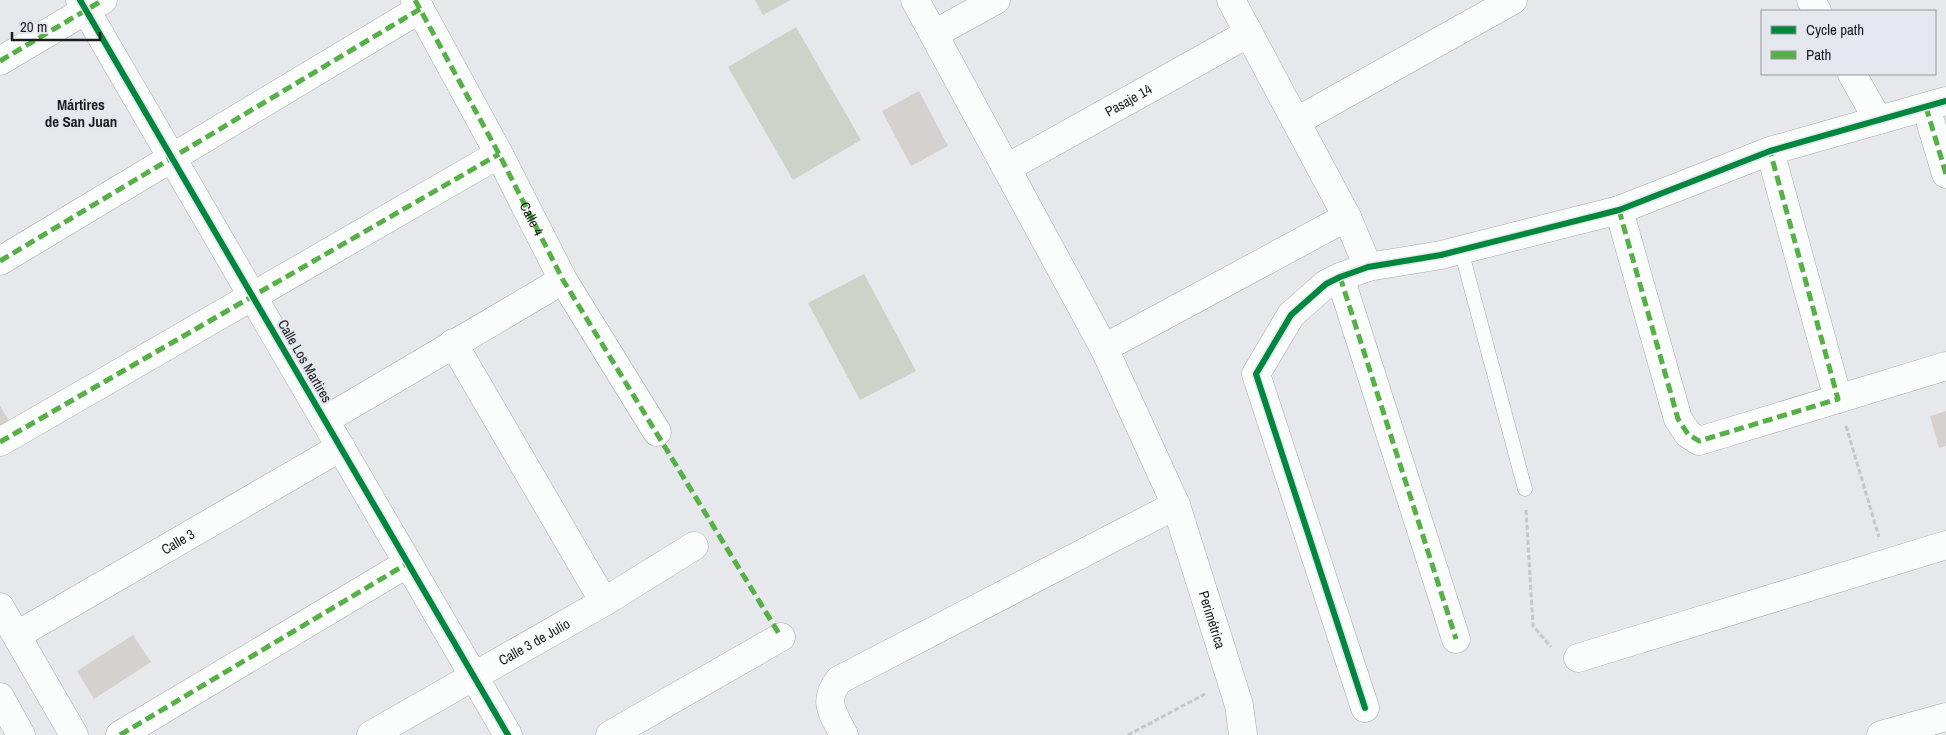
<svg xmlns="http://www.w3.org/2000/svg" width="1946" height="735" font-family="'Archivo Narrow',sans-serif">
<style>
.green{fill:#cdd3c8}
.building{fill:#d4d1cf}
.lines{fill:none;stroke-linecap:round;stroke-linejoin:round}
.lane-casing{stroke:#a8aaac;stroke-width:15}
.street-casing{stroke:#a8aaac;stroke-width:29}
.secondary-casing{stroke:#a8aaac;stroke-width:29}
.path{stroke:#c7c7c8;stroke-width:3;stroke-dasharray:5 2.5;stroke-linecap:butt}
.lane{stroke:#fbfcfc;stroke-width:14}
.street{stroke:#fbfcfc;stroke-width:28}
.secondary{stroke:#fbfcfc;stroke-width:28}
.quiet{stroke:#55b145;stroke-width:5;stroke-dasharray:10 5;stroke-linecap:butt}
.cycleway-casing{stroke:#e4e7ed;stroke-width:9}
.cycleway{stroke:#00873e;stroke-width:6}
.labels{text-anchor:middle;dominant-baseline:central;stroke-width:5;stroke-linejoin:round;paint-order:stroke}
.street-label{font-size:14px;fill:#1b1c1e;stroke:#e4e7ed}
.neighbourhood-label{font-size:15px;font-weight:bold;fill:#1b1c1e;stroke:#e4e7ed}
</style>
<rect width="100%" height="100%" fill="#e6e8eb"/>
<g class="green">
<path d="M755,0h36l-28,15z"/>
<path d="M796,27l65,113 -68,40 -65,-113z"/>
<path d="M864,274l52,97 -56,29 -52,-97z"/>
</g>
<g class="building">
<path d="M919,91l29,55 -37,20 -29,-55z"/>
<path d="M0,406l11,18 -11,7z"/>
<path d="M1946,411v35l-7,2 -9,-32z"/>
<path d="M133,635l18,27 -57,37 -17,-28z"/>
</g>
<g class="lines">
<defs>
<path id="lane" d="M1461,250l64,239"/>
<g id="street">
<path d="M80,0l428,735"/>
<path id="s1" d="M415,0l84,154 64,126 94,152"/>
<path id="s2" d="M915,0l189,348 72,157 63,200 4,30"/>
<path d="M1231,0l116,217 21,50"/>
<path d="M1811,0l6,11"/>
<path d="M934,34l62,-34"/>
<path d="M0,61l103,-61"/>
<path d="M1852,74l26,46"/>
<path d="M1926,107l20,67"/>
<path d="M1297,121l216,-121"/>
<path d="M1770,151l68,248"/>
<path id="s3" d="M1007,168l242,-135"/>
<path d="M1619,210l59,209 10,15 11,7 247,-75"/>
<path d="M0,261l420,-252"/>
<path d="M1340,277l116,362"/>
<path d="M453,343l151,259"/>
<path d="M1104,348l243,-131"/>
<path d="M325,420l238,-140"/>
<path d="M0,442l499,-288"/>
<path id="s4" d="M17,635l324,-188"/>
<path d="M1578,658l368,-113"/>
<path d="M1365,708l-109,-334 35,-59 35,-31 14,-7 28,-10 73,-12 178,-45 151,-59 176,-50"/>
<path d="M120,735l288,-172"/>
<path id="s5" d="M371,735l233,-133 90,-56"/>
<path d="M610,735l171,-98"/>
<path d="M844,735c-11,-22 -22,-33 -5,-55l337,-175"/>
<path d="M1881,735l65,-18"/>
</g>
<g id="secondary">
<path d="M0,607l74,128"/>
<path d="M0,697l21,38"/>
</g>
</defs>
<use href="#lane" class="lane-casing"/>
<use href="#street" class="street-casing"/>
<use href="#secondary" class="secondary-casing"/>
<g class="path">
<path d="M1846,426l33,111"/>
<path d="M1526,510l7,116 18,21"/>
<path d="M1128,735l77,-41"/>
</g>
<use href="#lane" class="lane"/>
<use href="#street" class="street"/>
<use href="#secondary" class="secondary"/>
<g class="quiet">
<path d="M415,0l84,154 64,126 218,357"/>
<path d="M0,61l103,-61"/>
<path d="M1926,107l20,67"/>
<path d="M1619,210l59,209 10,15 11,7 139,-42 -68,-248"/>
<path d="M0,261l420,-252"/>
<path d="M1340,277l116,362"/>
<path d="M0,442l499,-288"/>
<path d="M120,735l288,-172"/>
</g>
<defs>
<g id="cycleway">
<path d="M80,0l428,735"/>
<path d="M1365,708l-109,-334 35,-59 35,-31 14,-7 28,-10 73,-12 178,-45 151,-59 176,-50"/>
</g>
</defs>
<use href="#cycleway" class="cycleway-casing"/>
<use href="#cycleway" class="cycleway"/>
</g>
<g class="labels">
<g class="street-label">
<text stroke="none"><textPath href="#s3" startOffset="139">Pasaje 14</textPath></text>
<text stroke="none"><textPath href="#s1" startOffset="248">Calle 4</textPath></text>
<text transform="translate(305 361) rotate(60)">Calle Los Martires</text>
<text stroke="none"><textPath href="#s4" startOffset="186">Calle 3</textPath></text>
<text stroke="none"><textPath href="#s2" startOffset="689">Perimétrica</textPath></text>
<text stroke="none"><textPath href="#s5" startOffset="188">Calle 3 de Julio</textPath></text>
</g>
<g class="neighbourhood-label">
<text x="81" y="104">Mártires<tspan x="81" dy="17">de San Juan</tspan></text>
</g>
</g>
<rect x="1761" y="10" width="175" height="65" fill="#e4e7ed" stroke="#94969a"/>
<rect x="1771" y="26" width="25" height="8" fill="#00873e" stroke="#94969a"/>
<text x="1806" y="35" font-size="15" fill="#1b1c1e">Cycle path</text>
<rect x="1771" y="51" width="25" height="8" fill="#55b145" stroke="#94969a"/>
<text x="1806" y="60" font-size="15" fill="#1b1c1e">Path</text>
<path d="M12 32v8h88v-8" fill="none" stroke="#1b1c1e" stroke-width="2.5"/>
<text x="20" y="32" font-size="15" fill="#1b1c1e" stroke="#e4e7ed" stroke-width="4" paint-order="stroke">20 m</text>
</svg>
